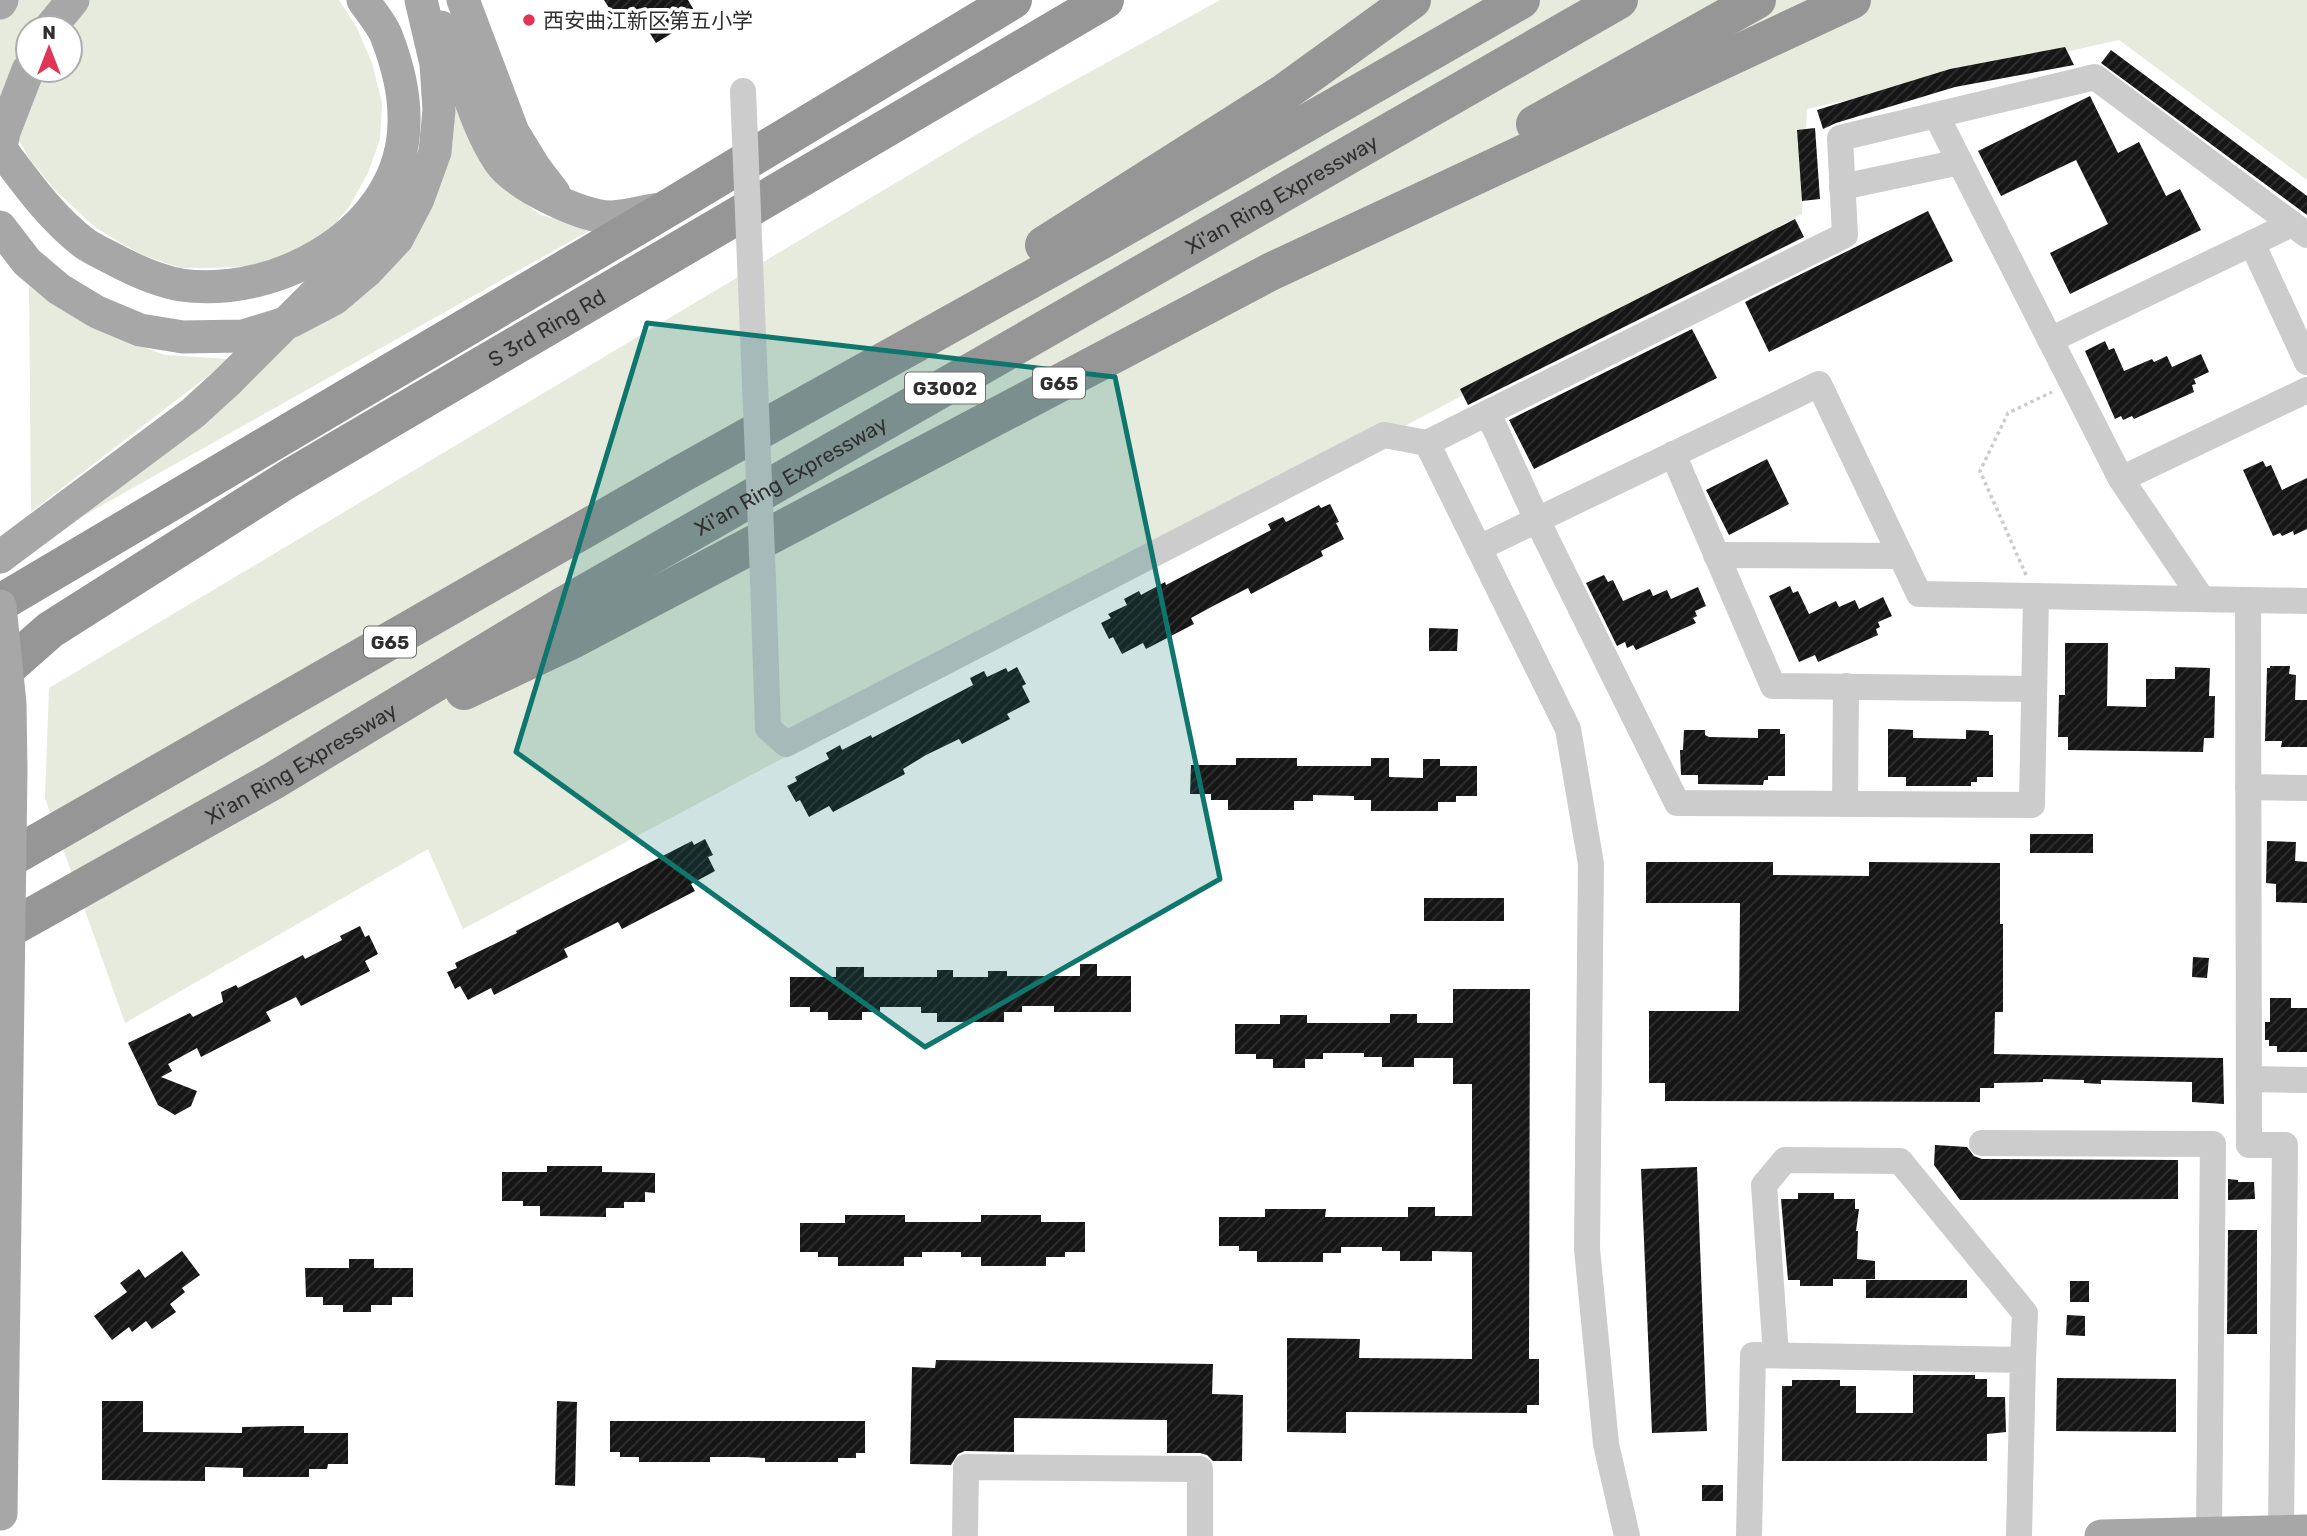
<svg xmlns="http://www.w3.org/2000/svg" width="2307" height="1536" font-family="Rubik,'Noto Sans SC',sans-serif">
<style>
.grass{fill:#e6ebdd;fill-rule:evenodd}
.building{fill:url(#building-hatch)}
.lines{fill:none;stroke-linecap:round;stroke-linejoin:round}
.path{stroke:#ccc;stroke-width:3.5;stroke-dasharray:3.5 3.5;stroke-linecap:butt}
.minor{stroke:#ccc;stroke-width:26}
.major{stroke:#a7a7a7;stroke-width:33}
.highway{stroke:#969696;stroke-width:38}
.minor-bridge{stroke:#ccc;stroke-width:26}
.major-bridge{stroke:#a7a7a7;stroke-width:33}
.marked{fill:#0f766e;fill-opacity:0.2;stroke:#0f766e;stroke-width:5;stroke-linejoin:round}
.poi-dot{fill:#e13556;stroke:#fff;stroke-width:2.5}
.labels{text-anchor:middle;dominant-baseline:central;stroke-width:7;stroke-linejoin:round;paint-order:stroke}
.shield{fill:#fff;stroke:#6d6d6d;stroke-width:2}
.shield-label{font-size:19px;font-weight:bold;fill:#2f2f2f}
.poi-label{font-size:21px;fill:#2f2f2f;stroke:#fff;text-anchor:start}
.street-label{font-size:21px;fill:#2f2f2f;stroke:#fff}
</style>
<defs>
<pattern id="building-hatch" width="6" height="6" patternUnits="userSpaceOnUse" patternTransform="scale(1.75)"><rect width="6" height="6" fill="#161616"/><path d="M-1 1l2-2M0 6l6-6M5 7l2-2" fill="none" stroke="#303030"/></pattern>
</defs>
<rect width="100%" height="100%" fill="#fff"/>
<g class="grass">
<path d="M0,0h339l18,28 15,35 10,40 -2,36 -12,34 -19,34 -24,29 -36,19 -39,11 -37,2h-33l-40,-14 -44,-26 -39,-36 -26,-31 -31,-53zM28,28h42v42h-42z"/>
<path d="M1220,0h1087v180l-188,-140 -312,69 -5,105 -1339,715 -35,-80 -303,174 -80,-225 4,-110 932,-556z"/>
<path d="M456,99l44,83 40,33 54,13 -550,310 393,-345 15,-46z"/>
<path d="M29,286l61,41 75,28 65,4 -199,153z"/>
</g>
<g class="building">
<path d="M604,0h84l10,17 -42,26 -22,-35 -18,11z"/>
<path d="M2065,47l9,18 -119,22 -119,36 -13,6 -6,-19 133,-41z"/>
<path d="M2111,50l196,146v19l-206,-152z"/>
<path d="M2090,96l28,57 21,-11 27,54 14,-7 21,41 -131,64 -20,-41 58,-29 -32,-64 -75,36 -23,-45z"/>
<path d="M1815,128l5,71 -18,2 -5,-71z"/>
<path d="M1928,211l25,50 -184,91 -24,-50z"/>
<path d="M1795,219l9,18 -336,168 -8,-16z"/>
<path d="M1692,329l25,49 -183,91 -25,-49z"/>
<path d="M2105,341l4,9 5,-2 10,23 28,-12 2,3 13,-6 5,11 29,-13 8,18 -15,7 2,5 -4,1 2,7 -60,27 -2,-3 -9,4 -2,-4 -6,3 -30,-68z"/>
<path d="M1767,459l22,45 -60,31 -23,-45z"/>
<path d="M2263,461l3,6 5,-2 11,25 25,-12v51l-13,6 -1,-4 -11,5 -2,-3 -7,3 -30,-66z"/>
<path d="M1330,504l9,18 -3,1 8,16 -23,12 2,5 -72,38 -3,-6 -33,17 -24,13 3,6 -48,25 -3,-6 -21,11 -9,-17 -4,2 -8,-16 10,-5 -3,-4 19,-9 -3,-6 15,-8 2,4 24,-13 1,3 105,-55 -3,-6 15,-7 3,5 33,-17 2,3z"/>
<path d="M1604,575l4,7 5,-2 10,21 27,-12 3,7 14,-6 4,9 27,-12 8,19 -11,5 2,5 -4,2 3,5 -60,27 -3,-5 -6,3 -2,-6 -8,4 -31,-63z"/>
<path d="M1790,586l3,7 5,-2 11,23 27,-13 3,6 16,-7 4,9 24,-12 9,19 -14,6 2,5 -4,2 2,6 -60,27 -3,-7 -16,7 -30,-66z"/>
<path d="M1429,628l29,1 -1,22h-28z"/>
<path d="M2065,643h43l-1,63 39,1v-28h29v-12l35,1 -1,28h6l-1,42h-10l-1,14 -135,-2v-13h-10l1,-42h6z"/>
<path d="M2270,666h20l-1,8 7,1 -1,25h12v47h-26l1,-6h-17l2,-73h3z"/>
<path d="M1017,667l9,17 -4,2 8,16 -23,12 3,5 -48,25 -3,-5 -33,16 -23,14 2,5 -72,38 -4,-6 -20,11 -9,-17 -4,2 -9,-16 10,-5 -2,-4 34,-18 -3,-6 14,-8 2,5 29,-15 1,3 101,-53 -3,-7 14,-7 3,6 19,-9 2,4z"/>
<path d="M1758,729h22v5h5v42h-17v4h-4l-1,5 -65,-1v-9h-17l-1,-25h3l1,-20h21v5l4,2 49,1z"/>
<path d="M1888,729l25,1v8h4l49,1v-9l23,1v4h4v42h-16v5h-6v4h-65v-9h-18z"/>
<path d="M1236,758h61v8h74v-8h18v19l34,1v-19h17v7h37v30h-21v6h-18v9h-67v-11h-17v-4l-41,-1v6h-19v9h-66v-10h-17v-6h-21l1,-29h45z"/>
<rect x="2030" y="834" width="63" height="19"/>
<path d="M705,839l8,16 -5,2 7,14 -24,13 4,7 -73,38 -4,-7 -54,27 4,8 -74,38 -3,-7 -23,12 -8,-14 -5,3 -8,-17 10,-4 -2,-5 62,-30 -1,-2 176,-90 2,4z"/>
<path d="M2267,841l29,1 -1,19 12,1v41l-31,-1v-18l-10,-1z"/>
<path d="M1646,862h127v13l96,1v-14l131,1v61h3v88h-8l-1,42 229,4 1,46 -32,-2v-20l-91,-2v4l-17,-1v-3l-41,-1v3l-49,1v5h-14v14l-315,-1v-18h-16v-72h90l1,-108h-94z"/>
<rect x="1424" y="898" width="80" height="23"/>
<path d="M360,926l5,11 4,-2 9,19 -13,7 5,10 -69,35 -5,-9 -30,15 5,9 -70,36 -4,-9 -29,16 4,7 -11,6 36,14 -6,15 -16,9 -17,-10 -30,-62 62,-30 3,4 30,-15 -2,-10 15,-7 2,3 65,-33 2,4 37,-19 -2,-4z"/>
<path d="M2193,957l16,1 -2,20 -15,-1z"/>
<path d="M1080,964h17v12h34v36h-77v-6h-32v6h-18v10h-67v-9h-16v-6h-41v5h-18v8h-34v-8h-18v-5h-20v-30h46v-10h28v10h73v-7h16v7h35v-6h19v5h73z"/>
<path d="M1453,989h77l-1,370h10v46h-12v8l-181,-1v21l-59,-1v-94l73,1 -1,19 113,1v-107l-40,-1v10h-32v-10h-18v-4h-41v6h-18v9h-66v-11h-18v-5h-20v-29h46v-8h61l-1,8h83v-10h27v9h37v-132h-19v-26h-39v9h-32v-10h-18v-4h-41v6h-18v9h-32v-9h-17v-5h-21v-30h45v-9h27v8h83v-9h27v9h36z"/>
<path d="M2270,998h21v10h16v44h-30v-6h-8v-6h-4v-18h5z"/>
<path d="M1935,1145l32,2 7,9 8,3 196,1v39l-218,1 -26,-35z"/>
<path d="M547,1166h55v6l53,1v20l-10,-1v10h-21v6h-18v9l-66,-1v-10h-17v-5h-21v-29h45z"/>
<path d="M1697,1167l10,264 -55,2 -11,-264z"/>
<path d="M2228,1179l10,1v2h16l1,17 -27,1z"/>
<path d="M1798,1193h36v6h21v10h4l-3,22h2l-1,28 18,2v18h-42v7h-33v-6h-12l-7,-81h17z"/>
<path d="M845,1215h60v7h76v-7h60v7h44v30h-20v5h-19v9h-65v-9h-20v-5h-39v5h-18v9h-66v-9h-20v-5h-18v-29h45z"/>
<path d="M2228,1230h29v104h-30z"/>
<path d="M182,1251l18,24 -18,13 3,4 -15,12 6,8 -24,17 -6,-8 -14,11 -3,-5 -17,13 -18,-24 33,-24 -7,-9 19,-14 6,9z"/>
<path d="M349,1259h25v9h39v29h-21v8h-21v7h-28v-7h-20v-8h-17l-1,-29h44z"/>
<rect x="1866" y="1280" width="101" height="18"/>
<rect x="2070" y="1281" width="19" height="21"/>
<path d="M2067,1315l18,1v20l-19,-1z"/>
<path d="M936,1360l277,4 -1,30 31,1 -1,66h-29l-6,-6 -7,-2h-33v-33l-153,-2v34l-49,-1 -7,3 -7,11 -41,-1 2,-97 23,1z"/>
<path d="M1913,1375h62v4h12v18h18l1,35 -19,2v27h-205v-75h10v-6h48v6h16v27h57z"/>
<path d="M2057,1378l119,1v53l-120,-1z"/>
<path d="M102,1401h41v31l99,1v-6l45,-1h17v7h44v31h-20l-1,5h-18v8h-66v-9l-38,-1v14l-103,-1z"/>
<path d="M557,1401l20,1 -2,84 -20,-1z"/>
<path d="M610,1421h255v32h-9v5h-18v4h-73v-4l-18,-1h-37v5h-71v-5h-19v-5h-10z"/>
<rect x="1702" y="1485" width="21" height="16"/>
</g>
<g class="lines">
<path class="path" d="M2026,575l-46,-104 28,-58 44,-21"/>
<g class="minor">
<path d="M1936,115l185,364 81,120"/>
<path d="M1842,187l118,-25"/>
<path d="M2252,243l55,119"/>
<path d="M2050,340l242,-116"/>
<path d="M1488,413l49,107 140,283 355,2 4,-209"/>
<path d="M1427,443l418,-208 -5,-97 255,-61 212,158"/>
<path d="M1673,454l100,232 261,3"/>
<path d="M2121,479l186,-89"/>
<path d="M1479,548l340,-164 100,210 388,7"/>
<path d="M1716,555l185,1"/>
<path d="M763,579l5,149 18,16 598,-309 43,8 141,286 23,135 -4,385 19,195 21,92"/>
<path d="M2248,600l1,545h36l-4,387"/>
<path d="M2248,787l59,1"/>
<path d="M1845,804l1,-118"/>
<path d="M2249,1079l58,1"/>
<path d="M1982,1143l231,1 -4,389"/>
<path d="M1776,1355l-12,-170 21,-25 115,1 125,152 -2,47"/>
<path d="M965,1536l1,-69 234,2v67"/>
<path d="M1749,1536l4,-181 270,5 -4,176"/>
</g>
<g class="major">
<path d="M463,0l50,132 22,36 19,25"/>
<path d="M0,3l2,-3"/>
<path d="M441,27c23,43 31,93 58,134 16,24 84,57 113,56 16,-1 33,-6 48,-8"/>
<path d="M50,28l23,-28"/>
<path d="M0,148c26,34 50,69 84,95 10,7 22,12 33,18 19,10 42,20 64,24 96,14 222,-55 223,-162 1,-30 -7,-60 -18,-88 -5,-12 -16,-24 -23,-35"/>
<path d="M0,227l27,35 32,27 38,23 43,18 43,7 60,-1 49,-15 42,-22 33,-28 30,-32 21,-40 17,-47 4,-42 -3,-46 -15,-64"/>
<path d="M0,557l193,-144 35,-32"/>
<path d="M2101,1536l206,-5"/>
</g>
<g class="highway">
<path d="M1535,124l222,-124"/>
<path d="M1044,245l241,-153 127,-92"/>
<path d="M0,603l670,-396 343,-207"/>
<path id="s1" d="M0,674l50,-44 238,-151 817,-479"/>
<path d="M464,691l110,-52 696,-367 582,-272"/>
<path d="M0,864l681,-390 428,-238 412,-236"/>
<path id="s2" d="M0,934l273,-153 288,-174 1058,-607"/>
</g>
<path class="minor-bridge" d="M743,91l20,488"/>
<g class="major-bridge">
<path d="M0,153l4,-21 24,-62"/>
<path d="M228,381l131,-131 25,-30 11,-28 5,-38"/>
<path d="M0,606l10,98 1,66 -10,744"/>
</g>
</g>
<path class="marked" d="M647,323l468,54 105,502 -295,168 -409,-295z"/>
<circle class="poi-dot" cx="529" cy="20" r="7"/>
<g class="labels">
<g class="shield">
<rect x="1033" y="367.5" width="52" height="31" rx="5"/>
<rect x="905" y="372.5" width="80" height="31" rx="5"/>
<rect x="364" y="626.5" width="52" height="31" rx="5"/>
</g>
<g class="shield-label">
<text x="1059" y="383">G65</text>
<text x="945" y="388">G3002</text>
<text x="390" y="642">G65</text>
</g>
<g class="poi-label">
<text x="543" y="20">西安曲江新区第五小学</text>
</g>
<g class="street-label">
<text stroke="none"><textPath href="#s2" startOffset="1480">Xi'an Ring Expressway</textPath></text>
<text stroke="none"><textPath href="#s1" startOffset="648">S 3rd Ring Rd</textPath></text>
<text stroke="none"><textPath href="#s2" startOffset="914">Xi'an Ring Expressway</textPath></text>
<text stroke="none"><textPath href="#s2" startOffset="346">Xi'an Ring Expressway</textPath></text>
</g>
</g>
<g transform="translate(49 49)"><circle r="33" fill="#ffffff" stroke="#acacac" stroke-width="2"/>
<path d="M0-5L12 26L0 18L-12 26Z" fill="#e13556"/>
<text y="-10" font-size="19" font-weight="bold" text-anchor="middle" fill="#2f2f2f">N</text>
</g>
</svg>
